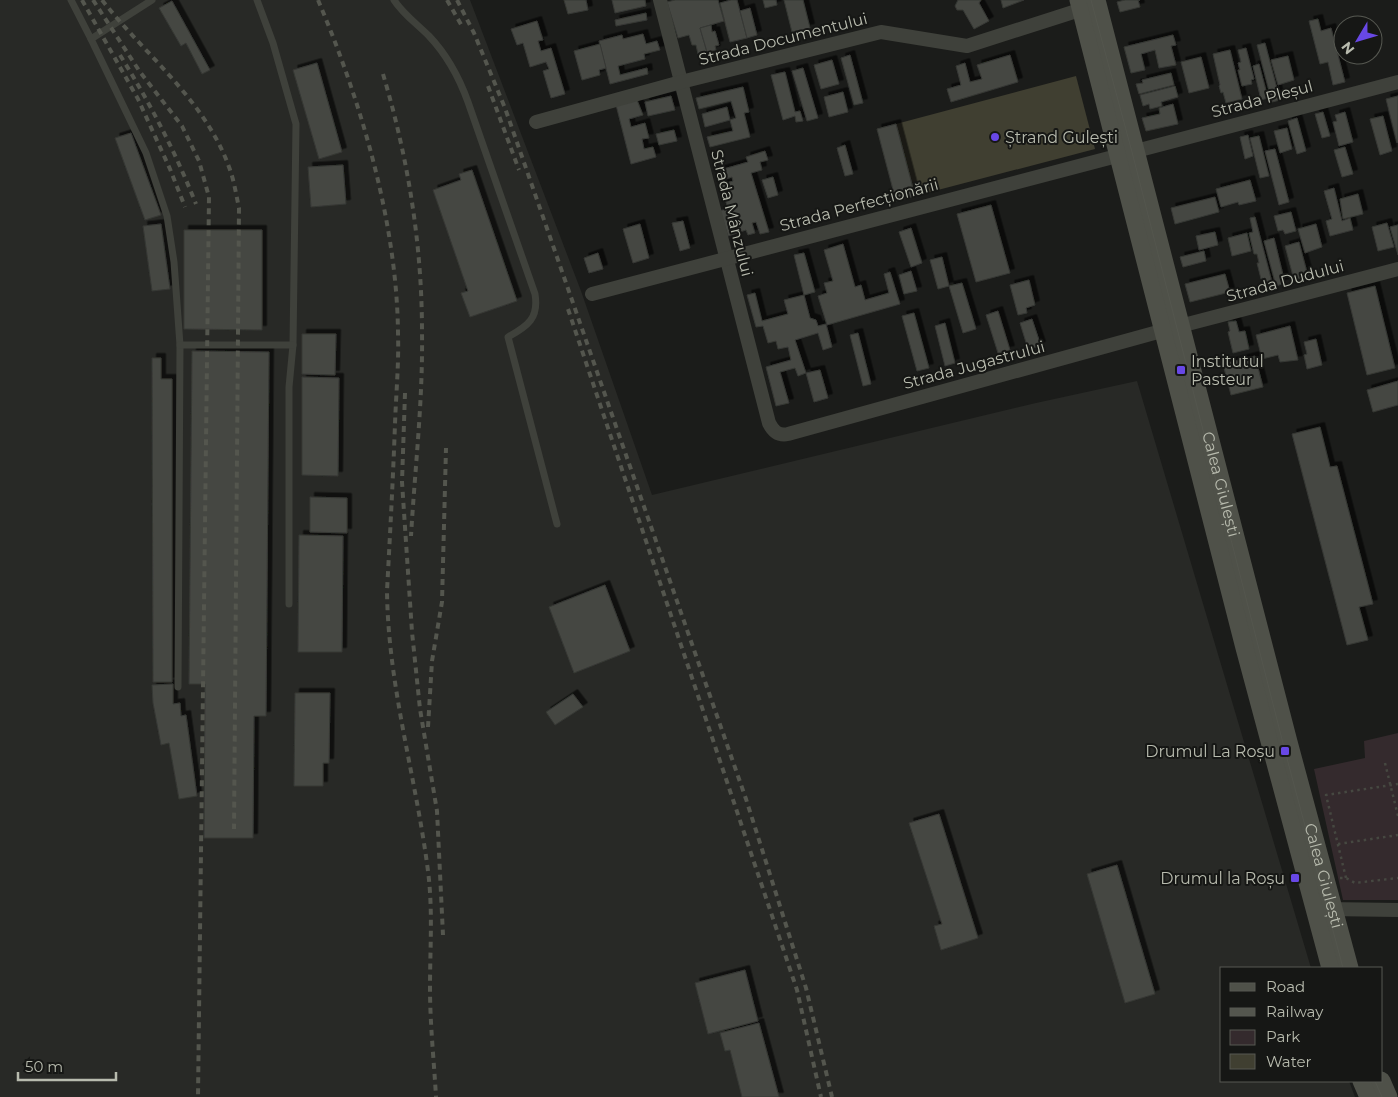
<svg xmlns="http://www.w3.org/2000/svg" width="1398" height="1097" font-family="Montserrat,sans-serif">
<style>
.built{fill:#282926}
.green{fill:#342a2d}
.water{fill:#403f31}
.building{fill:#454642;stroke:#363834;filter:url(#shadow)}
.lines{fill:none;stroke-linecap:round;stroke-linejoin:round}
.path{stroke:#464841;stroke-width:2.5;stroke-dasharray:2.5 4;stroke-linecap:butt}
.lane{stroke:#3f413b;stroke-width:7}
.street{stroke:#3f413b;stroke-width:14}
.secondary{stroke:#4f5149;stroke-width:19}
.tram{stroke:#54564e;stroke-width:1}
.rail{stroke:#54564e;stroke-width:4;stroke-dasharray:6 5;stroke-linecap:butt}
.poi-dot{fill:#6848e6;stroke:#161715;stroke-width:2}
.labels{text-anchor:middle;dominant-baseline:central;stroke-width:4;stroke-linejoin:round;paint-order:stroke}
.street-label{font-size:16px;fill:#b8bbae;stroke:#161715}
.poi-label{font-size:16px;fill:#b8bbae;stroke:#161715;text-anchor:start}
</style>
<defs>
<filter id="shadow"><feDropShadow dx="4.5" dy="-4.5" stdDeviation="0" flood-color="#0009"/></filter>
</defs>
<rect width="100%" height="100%" fill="#1b1c1a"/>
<path class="built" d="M0,0h470l111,291 71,204 384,-92 101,-22 174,587h-89v113h127l6,16h-1355z"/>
<path class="green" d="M1398,733v167h-55l-29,-131 51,-11 -1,-17z"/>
<path class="water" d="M1076,76l19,73 -180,47 -19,-72z"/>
<g class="building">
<path d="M564,0h22l2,10 -20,4z"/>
<path d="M612,0h33l1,6 -31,7z"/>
<path d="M675,0h43l6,21 -24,7 7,24 -9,2 -2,-9h-4l-3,-10 -11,3 -11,-36z"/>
<path d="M731,0h6l10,38 -17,4 -10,-39z"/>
<path d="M763,0h13l1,5 -12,3z"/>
<path d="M784,0h19l7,28 -18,4z"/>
<path d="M958,0h23l-2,3 10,18 -15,8 -11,-19h-6l-2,-4z"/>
<path d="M1001,0h23l-21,8z"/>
<path d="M1125,0h15h-2l2,7 -20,5 -3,-10z"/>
<path d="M172,1l38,69 -8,4 -16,-31 -5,3 -22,-38z"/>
<path d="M750,8l7,27 -10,3 -7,-27z"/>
<path d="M646,13l1,7 -31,6 -1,-6z"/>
<path d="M1318,19l3,12 10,-3 14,54 -12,3 -5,-23 -8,2 -11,-43z"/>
<path d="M537,21l6,19 -5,1 3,10 10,-3 14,46 -14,4 -8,-27 6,-2 -3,-7 -16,5 -7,-24 -6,2 -6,-16z"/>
<path d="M711,25l1,7 3,-1 4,14 -4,1 1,4 -9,2 -7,-24z"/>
<path d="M643,34l3,10 11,-3 3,9 -16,4 1,5 -27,7 2,9 27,-7 1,6 -38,10 -11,-43 23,-6 1,4z"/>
<path d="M1173,35l3,10 -5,1 5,19 -17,3 -4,-18 -14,4 4,16 -14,3 -7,-26z"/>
<path d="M1265,43l15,57 -8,2 -15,-57z"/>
<path d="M600,44l6,24 -7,2 1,5 -18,5 -8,-29z"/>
<path d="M1246,48l8,31 -3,1 1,4 -10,2 -4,-16h2l-2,-7 3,-1 -3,-12z"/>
<path d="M1230,50l12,49 -16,4 -3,-11 -2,1 -2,-7 1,-1 -7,-31z"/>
<path d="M850,55l13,48 -9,2 -13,-47z"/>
<path d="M1010,55l8,27 -67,20 -4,-13 14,-4 -5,-19 9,-3 5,19 12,-3 -5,-14z"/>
<path d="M1288,56l6,24 -16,5 -7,-25z"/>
<path d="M1201,57l8,31 -20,5 -8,-31z"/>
<path d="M832,60l7,24 -18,5 -7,-24z"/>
<path d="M317,63l25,89 -23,7 -26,-89z"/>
<path d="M1259,64l9,34 -7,2 -8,-34z"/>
<path d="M803,68l15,50 -11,3 -15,-50z"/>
<path d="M785,72l10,40 5,-1 3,10 -7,1 -1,-6 -12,4 -12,-45z"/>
<path d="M1171,73l3,12 -35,9 -3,-10 7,-1 -1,-3z"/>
<path d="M1175,86l3,11 -17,5 1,4 -12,3 -1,-5 -6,2 -3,-11z"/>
<path d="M743,87l6,25 -5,1 6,24 -40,10 -3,-10 26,-6 -3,-11 6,-2 -5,-17 -32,8 -3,-11z"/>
<path d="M843,92l5,20 -19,5 -5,-20z"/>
<path d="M671,96l4,14 -27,6 -3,-14z"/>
<path d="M1398,96v46l-1,1 -11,-44z"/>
<path d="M637,100l6,15 -14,4 2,8 14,-4 4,15 -7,1 2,10 9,-2 3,10 -25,7 -15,-59z"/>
<path d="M1173,104l5,20 -32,7 -4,-13 18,-4 -1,-6z"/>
<path d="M727,107l3,13 -25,7 -3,-13z"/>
<path d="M1323,112l7,24 -8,2 -7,-24z"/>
<path d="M1345,112l8,30 -14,4 -6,-24 4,-1 -2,-6z"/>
<path d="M1383,116l9,35 -12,4 -10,-36z"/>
<path d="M1297,118l9,33 -9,3 -9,-33z"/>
<path d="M896,124l19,72 -19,5 -19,-72z"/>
<path d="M1287,128l5,21 -12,4 -6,-22z"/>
<path d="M674,130l3,11 -18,4 -3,-11z"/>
<path d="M131,133l30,82 -16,5 -30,-82z"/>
<path d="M1248,135l5,21 -8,3 -5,-22z"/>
<path d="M1259,136l10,40 -9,2 -10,-40z"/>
<path d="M845,145l8,29 -8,2 -8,-28z"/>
<path d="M1345,147l8,27 -11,3 -8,-27z"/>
<path d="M1275,149l14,53 -10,3 -14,-54z"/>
<path d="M765,151l3,9 -8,2 2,8 -11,3 18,59 -9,2 -4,-12 -4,1 3,10 -7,2 -2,-5 -18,6 -8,-25 8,-3 -8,-23 13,-4 -1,-4 -10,3 -2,-10 28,-8 -2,-5z"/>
<path d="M343,165l3,39 -35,3 -3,-40z"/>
<path d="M472,170l45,131 -47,16 -9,-24 7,-2 -35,-101 28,-10 -2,-6z"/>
<path d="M773,177l5,18 -10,3 -6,-18z"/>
<path d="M1250,180l6,21 -17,4 -1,-3 -17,5 -5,-18z"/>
<path d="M1334,188l8,33 8,-3 3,12 -23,6 -4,-15 6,-2 -8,-28z"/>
<path d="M1358,194l5,20 -20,5 -3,-20z"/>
<path d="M1215,197l4,15 -44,12 -4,-16z"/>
<path d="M991,205l19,68 -34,9 -19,-68z"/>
<path d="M1291,212l5,19 -11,3 -2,-4 -5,1 -4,-15z"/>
<path d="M1255,217l18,69 -7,2 -3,-10 -2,1 -4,-16h2l-2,-9h-3l-5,-21 4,-1 -3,-14z"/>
<path d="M683,221l7,27 -10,3 -8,-28z"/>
<path d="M1387,223l7,24 -16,4 -6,-24z"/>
<path d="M161,224l9,65 -18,2 -9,-65z"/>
<path d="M640,224l9,34 -16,5 -10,-34z"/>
<path d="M1316,224l6,23 -17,6 -7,-24z"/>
<path d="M1398,225v30l-8,-28z"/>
<path d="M911,228l11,35 -11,4 -12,-35z"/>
<path d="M184,230h78v100l-78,-1z"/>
<path d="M1215,232l3,13 -19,5 -3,-14z"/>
<path d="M1247,233l4,18 -19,5 -4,-18z"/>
<path d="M1274,238l11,45 -9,3 -12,-45z"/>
<path d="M1299,242l9,34 -14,4 -9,-34z"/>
<path d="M843,244l12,43 6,-2 4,15 24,-7 -5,-19 6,-2 10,32 -73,21 -9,-29 9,-3 -3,-10 9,-2 -9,-31z"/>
<path d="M1204,251l2,10 -23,6 -3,-10z"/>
<path d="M598,253l5,16 -14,4 -5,-15z"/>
<path d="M804,253l11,39 -11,3 -10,-40z"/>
<path d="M942,257l7,29 -11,3 -8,-29z"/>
<path d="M911,271l6,20 -13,3 -5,-19z"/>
<path d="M1225,274l5,18 -40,10 -5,-18z"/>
<path d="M1029,280l6,25 -9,3 1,5 -9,2 -8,-30z"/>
<path d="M962,283l14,46 -13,4 -14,-47z"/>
<path d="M1375,286l20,82 -28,7 -20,-82z"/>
<path d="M755,293l7,28 26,-7 -4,-14 20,-5 6,23 6,2 2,6 8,-2 6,23 -9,3 -5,-17 -23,7 11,33 -8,3 -3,-8 -15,4 9,31 -13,3 -10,-39 25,-7 -3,-13 -10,2 -2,-8 -8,2 -5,-17 -7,1 -9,-32z"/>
<path d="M998,311l12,39 -12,3 -12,-38z"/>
<path d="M914,313l15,55 -12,3 -15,-55z"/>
<path d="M1032,319l9,27 -13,3 -8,-26z"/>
<path d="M1236,321l3,11 6,-1 4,18 -16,4 -5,-21 2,-1 -2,-9z"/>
<path d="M945,323l10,40 -10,3 -10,-40z"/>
<path d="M1290,326l8,34 -18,2 -2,-7 -16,4 -6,-24z"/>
<path d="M858,333l13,51 -8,2 -13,-51z"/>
<path d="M302,334h34l-1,41 -33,-1z"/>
<path d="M1316,339l6,26 -15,4 -3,-14 3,-1 -3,-12z"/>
<path d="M192,351l77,1 -3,364h-12l-1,122h-49l1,-154h-16z"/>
<path d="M1255,356l8,31 -32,8 -8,-31z"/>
<path d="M152,358h9v21h11v303h-19z"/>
<path d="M820,370l8,28 -14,4 -8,-29z"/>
<path d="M302,377l37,1 -1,98 -36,-1z"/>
<path d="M1398,381v24l-25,7 -6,-22z"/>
<path d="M1320,427l10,40 7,-1 36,138 -14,3 9,33 -21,5 -55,-211z"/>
<path d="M310,497l37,1v35l-37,-1z"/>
<path d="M299,535l44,1 -1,116h-44z"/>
<path d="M605,585l25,66 -56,22 -25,-66z"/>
<path d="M173,684v20l7,-1 1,13 5,-1 11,81 -18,3 -10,-56 -8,2 -8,-42 -1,-18z"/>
<path d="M295,693h35l-1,70h-6v23h-29z"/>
<path d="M573,694l10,13 -28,18 -9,-13z"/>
<path d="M939,814l39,124 -37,12 -7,-24 8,-2 -33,-101z"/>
<path d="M1117,865l38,129 -30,9 -38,-129z"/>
<path d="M745,970l13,51 -50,13 -13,-51z"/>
<path d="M759,1023l20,74h-37l-12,-47 -5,1 -5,-18z"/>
</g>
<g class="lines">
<g class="path">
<path d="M1385,763l13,53"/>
<path d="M1338,844l60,-9"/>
<path d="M1340,878h6l9,5 43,-5"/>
<path d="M1346,878l-20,-83 72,-11"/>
</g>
<g class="lane">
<path d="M71,0l20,39"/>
<path d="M152,0l-61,39 55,114 21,63 7,46 6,83 -2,342"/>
<path d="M257,0l16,43 23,81 -3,221 -4,42v217"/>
<path d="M394,0c9,14 23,24 35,36 19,20 30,41 39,66l67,192c4,24 -7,32 -27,43l49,187"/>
<path d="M180,345h113"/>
</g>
<g class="street">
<path d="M660,0l109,423c4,8 9,13 19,11l388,-107 222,-58"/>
<path d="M536,122l145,-40 200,-50 86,14 122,-39"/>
<path d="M592,294l806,-212"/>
<path d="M1326,909l72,1"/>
</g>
<g class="secondary">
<path d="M1079,0l166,648 86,320"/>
<path id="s1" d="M1096,0l192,742 61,226"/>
<path d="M1362,1081l7,16"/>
<path d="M1381,1081l7,16"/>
</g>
<g class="tram">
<path d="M1091,0l41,152 153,599 58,217"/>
<path d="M1375,1081l7,16"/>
</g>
<g class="rail">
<path d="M82,0l56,99 32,70 15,38"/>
<path d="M93,0l47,72 42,54 17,35 10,36 -11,900"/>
<path d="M102,0c43,55 103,100 127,167 5,13 7,27 10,41l-5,621"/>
<path d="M318,0c43,101 79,223 80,333 1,30 -2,61 -3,91 -2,56 -5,111 -8,167 1,95 29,186 41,280 5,39 2,77 2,117 0,36 4,73 6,109"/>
<path d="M447,0l16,28"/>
<path d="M457,0l17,33 31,75 241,691 60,189 26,109"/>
<path d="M120,55c31,50 54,94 76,149"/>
<path d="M383,74c25,84 39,170 39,258 1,68 -7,136 -11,204"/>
<path d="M488,86l31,84"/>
<path d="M568,309l229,681 24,107"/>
<path d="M405,393l-3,89 10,150 8,77 17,102 6,124"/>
<path d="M428,727l4,-66 10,-59 4,-154"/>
</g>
</g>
<g class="poi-dot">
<circle cx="995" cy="137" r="5"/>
<rect x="1176" y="365" width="10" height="10" rx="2.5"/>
<rect x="1280" y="746" width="10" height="10" rx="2.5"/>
<rect x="1290" y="873" width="10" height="10" rx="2.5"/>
</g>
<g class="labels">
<g class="street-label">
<text transform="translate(783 39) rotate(-14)">Strada Documentului</text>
<text transform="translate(1262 99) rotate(-15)">Strada Pleșul</text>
<text transform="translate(859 205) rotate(-15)">Strada Perfecționării</text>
<text transform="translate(732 213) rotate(76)">Strada Mânzului</text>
<text transform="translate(1285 281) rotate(-15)">Strada Dudului</text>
<text transform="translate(974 365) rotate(-15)">Strada Jugastrului</text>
<text stroke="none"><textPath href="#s1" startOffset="500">Calea Giulești</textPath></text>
<text stroke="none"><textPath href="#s1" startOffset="905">Calea Giulești</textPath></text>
</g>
<g class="poi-label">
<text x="1005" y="137">Ștrand Gulești</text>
<text x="1191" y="361">Institutul<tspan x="1191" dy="18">Pasteur</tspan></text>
<text x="1275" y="751" text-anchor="end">Drumul La Roșu</text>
<text x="1285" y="878" text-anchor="end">Drumul la Roșu</text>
</g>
</g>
<rect x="1220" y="967" width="162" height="115" fill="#161715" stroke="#575952"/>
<rect x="1230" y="983" width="25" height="8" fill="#4f5149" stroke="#575952"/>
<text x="1266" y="992" font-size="15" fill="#b8bbae">Road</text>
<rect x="1230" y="1008" width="25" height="8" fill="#54564e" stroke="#575952"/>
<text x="1266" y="1017" font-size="15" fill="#b8bbae">Railway</text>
<rect x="1230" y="1030" width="25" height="15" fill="#342a2d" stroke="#575952"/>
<text x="1266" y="1042" font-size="15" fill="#b8bbae">Park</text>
<rect x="1230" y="1054" width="25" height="15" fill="#403f31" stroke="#575952"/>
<text x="1266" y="1067" font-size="15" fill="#b8bbae">Water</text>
<g transform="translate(1358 40) rotate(232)"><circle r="24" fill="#161715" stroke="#575952"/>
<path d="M0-4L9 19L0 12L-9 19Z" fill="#6848e6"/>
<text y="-8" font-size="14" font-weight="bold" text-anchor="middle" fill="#b8bbae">N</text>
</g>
<path d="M18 1072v8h98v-8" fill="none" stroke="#b8bbae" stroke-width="2.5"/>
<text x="25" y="1072" font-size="15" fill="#b8bbae" stroke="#161715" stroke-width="4" paint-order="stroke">50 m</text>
</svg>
